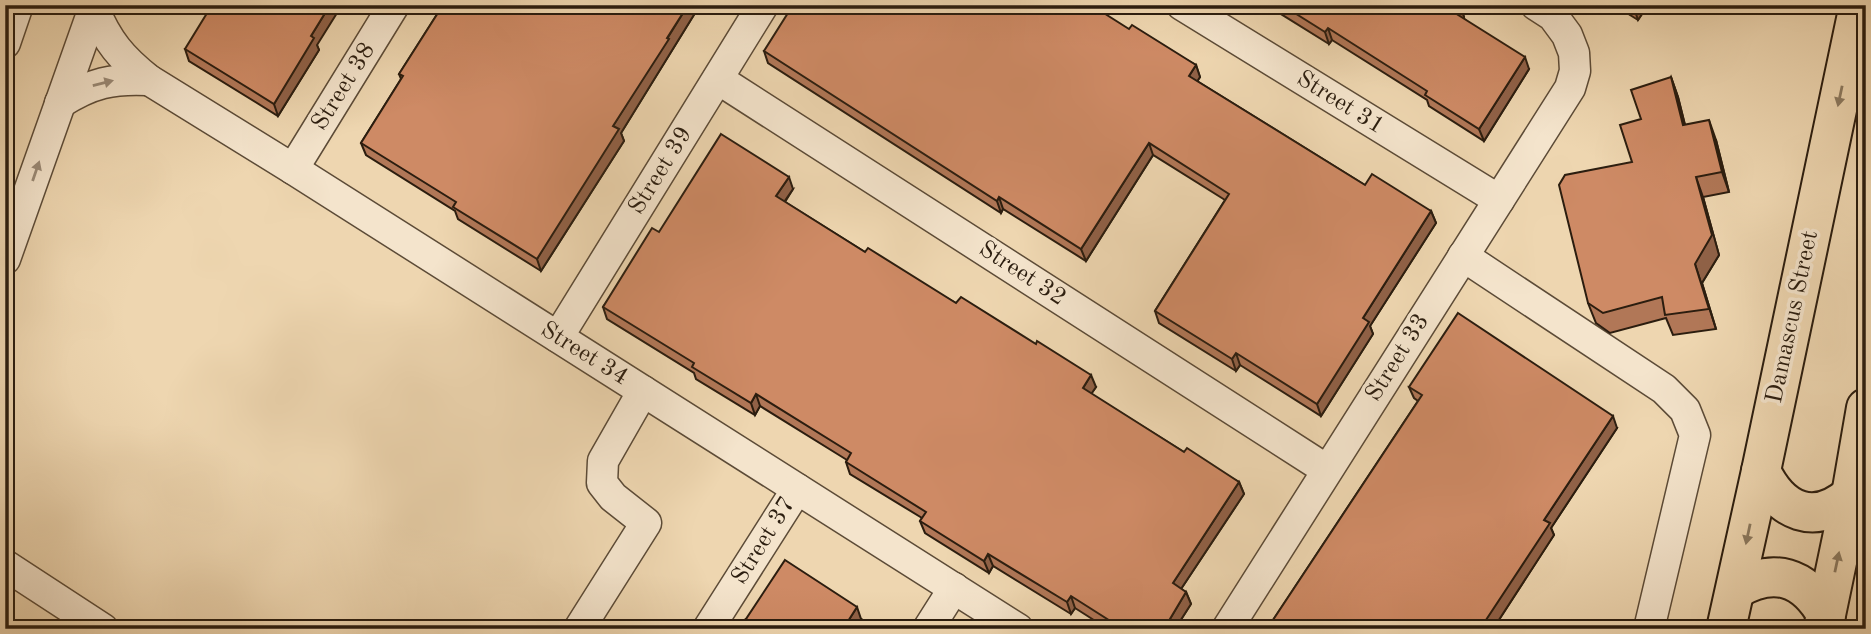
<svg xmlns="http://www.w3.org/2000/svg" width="1871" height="634" font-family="'Old Standard TT',serif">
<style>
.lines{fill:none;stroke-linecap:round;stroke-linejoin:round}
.minor-casing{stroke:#5c4b37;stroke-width:33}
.major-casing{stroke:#2b1d0f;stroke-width:42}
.minor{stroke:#f4e4cc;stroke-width:30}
.major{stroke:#eed6b0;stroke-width:38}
.wall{fill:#b17757;stroke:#2b1d0f;stroke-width:2}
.shaded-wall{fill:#906147;stroke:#2b1d0f;stroke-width:2}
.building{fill:#ce8a65;stroke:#2b1d0f;stroke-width:2}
.oneway{fill:#9a8a77}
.oneway2{fill:#8c7a60}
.labels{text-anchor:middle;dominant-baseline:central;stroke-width:7;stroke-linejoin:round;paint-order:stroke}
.street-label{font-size:24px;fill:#2b1d0f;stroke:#f4e4cc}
</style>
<rect width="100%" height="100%" fill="#eed6b0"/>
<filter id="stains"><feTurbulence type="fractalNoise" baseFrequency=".00286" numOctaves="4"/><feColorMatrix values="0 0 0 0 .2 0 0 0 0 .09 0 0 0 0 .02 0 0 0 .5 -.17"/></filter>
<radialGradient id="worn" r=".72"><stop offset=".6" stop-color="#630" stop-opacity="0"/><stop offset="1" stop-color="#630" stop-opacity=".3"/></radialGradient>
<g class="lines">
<defs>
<g id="minor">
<path d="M1182,5l317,195"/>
<path d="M94,9c13,32 28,50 55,71l144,89 725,460"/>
<path d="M5,43l13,-38"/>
<path d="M718,79l609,391"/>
<path d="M60,103c31,-20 53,-25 89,-23"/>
<path d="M293,169l101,-164"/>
<path d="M1463,256l201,133 21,21 10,25 -46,194"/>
<path d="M5,259l90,-254"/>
<path d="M558,337l205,-332"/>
<path d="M5,565l98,64"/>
<path d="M579,629l67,-106 -33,-26 -11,-14 1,-22 40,-70"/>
<path d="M708,629l89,-140"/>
<path d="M928,629l26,-41"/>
<path d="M1227,629l343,-541 5,-17 -1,-18 -7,-18 -14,-19 -17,-11"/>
</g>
<g id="major">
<path d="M1761,471c20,41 53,56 90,24"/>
<path d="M1736,589c38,-22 68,-13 90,25"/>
<path d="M1726,629l35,-158 98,-466"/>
<path d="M1823,629l28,-134 15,-87"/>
</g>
</defs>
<use href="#minor" class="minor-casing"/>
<use href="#major" class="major-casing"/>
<use href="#minor" class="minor"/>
<use href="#major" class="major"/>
</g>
<g class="wall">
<path d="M443,5h257l-79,128 3,8 -83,130 -83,-52 -3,-8 -89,-56 -5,-12 40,-64 -2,-5z"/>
<path d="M1460,5l4,12 -1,1 66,51 -45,72 -55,-35 -2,-6 -95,-60 -3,4 -61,-38z"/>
<path d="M1614,5h34l-10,15z"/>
<path d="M1129,29l67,36 4,12 -3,4 168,104 66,26 5,12 -66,103 3,8 -52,82 -81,-51 -4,6 -77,-48 -4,-12 70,-111 -72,-45 -67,106 -83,-52 -2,4 -233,-150 -4,-12z"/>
<path d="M317,45l2,5 -41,66 -89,-55 -4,-12z"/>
<path d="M1671,77l7,20 7,28 31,15 13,52 -26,5 16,58 -17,28 14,46 -43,6 -7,-17 -56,15 -14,-10 -8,-20 44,-141z"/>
<path d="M793,189l-8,13 80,50 91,51 140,84 -5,7 93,58 55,30 5,12 -63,95 5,3 5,12 -16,25h-67l-33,-21 -4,6 -78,-48 -4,7 -64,-40 -5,-12 2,-3 -72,-44 -4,-12 1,-2 -87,-54 -5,9 -59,-36 -2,-6 -87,-54 -4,-12 56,-75z"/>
<path d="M1409,387l208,41 -66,100 3,7 -61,94h-226l151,-228 -4,-3z"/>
<path d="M746,619h115l-6,10h-105z"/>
</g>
<g class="shaded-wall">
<path d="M330,5h12l-25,40 2,5 -41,66 -4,-12 37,-68z"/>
<path d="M688,5h12l-79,128 3,8 -83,130 -4,-12 76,-133z"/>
<path d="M1460,5l4,12 -5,8 -4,-12z"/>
<path d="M1636,5h12l-10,15 -4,-12z"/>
<path d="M1328,28l4,12 -3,4 -4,-12z"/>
<path d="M1525,57l4,12 -45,72 -5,-12z"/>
<path d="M1196,65l4,12 -7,11 -4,-12z"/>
<path d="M1671,77l7,20 12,48 -7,-20z"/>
<path d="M1709,120l7,20 13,52 -7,-20z"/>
<path d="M1149,143l4,12 -67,106 -5,-12z"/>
<path d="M789,177l4,12 -13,19 -4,-12z"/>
<path d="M1696,177l7,20 16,58 -17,28 14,46 -21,-65z"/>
<path d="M999,197l4,12 -2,4 -4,-12z"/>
<path d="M1431,211l5,12 -66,103 3,8 -52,82 -4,-12 46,-86z"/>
<path d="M1236,353l4,12 -4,6 -4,-12z"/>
<path d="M1091,375l5,12 -9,13 -4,-12z"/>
<path d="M756,394l4,12 -5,9 -4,-12z"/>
<path d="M1613,416l4,12 -66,100 3,7 -61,94h-13l64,-109z"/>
<path d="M1239,482l5,12 -67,101 -4,-12z"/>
<path d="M988,554l5,12 -4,7 -5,-12z"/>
<path d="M1186,592l5,12 -16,25h-11z"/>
<path d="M1071,596l4,12 -4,6 -4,-12z"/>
<path d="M857,607l4,12 -6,10h-12z"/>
</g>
<g class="building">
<path d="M212,5h118l-19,31 3,2 -40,66 -89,-55z"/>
<path d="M443,5h245l-21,33 2,1 -56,87 6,3 -82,130 -84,-52 3,-5 -95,-59 42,-67 -4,-2z"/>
<path d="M793,5h298l38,24 3,-4 64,40 -7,11 176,109 7,-11 59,37 -68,107 6,4 -52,82 -81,-51 -4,6 -77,-48 74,-117 -80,-51 -68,106 -82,-52 -2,4 -233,-150z"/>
<path d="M1282,5h178l-5,8 70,44 -46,72 -54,-34 2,-4 -99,-63 -3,4z"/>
<path d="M1671,77l12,48 26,-5 13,52 -26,5 16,58 -17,29 14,45 -44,6 -3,-18 -59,16 -15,-10 -29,-118 6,-10 67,-13 -12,-37 21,-6 -10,-29z"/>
<path d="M721,134l68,43 -13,19 89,56 3,-4 88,55 5,-6 75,47 1,-3 54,34 -8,13 101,64 3,-4 52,34 -66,101 13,9 -22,37h-41l-52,-33 -4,6 -79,-48 -4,7 -64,-40 6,-9 -80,-50 5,-9 -95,-59 -5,9 -59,-36 2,-4 -91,-56 49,-79 7,4z"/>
<path d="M1458,313l155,103 -69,104 6,3 -70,106h-213l155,-234 -13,-8z"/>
<path d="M785,560l72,47 -14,22h-90l3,-4 -10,-6z"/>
</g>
<defs><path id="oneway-solid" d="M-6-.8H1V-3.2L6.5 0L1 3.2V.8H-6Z" transform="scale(1.75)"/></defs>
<g class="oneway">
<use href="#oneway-solid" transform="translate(103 83) rotate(-14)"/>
<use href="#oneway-solid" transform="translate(36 171) rotate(-71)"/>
</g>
<g class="oneway2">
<use href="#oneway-solid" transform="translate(1840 96) rotate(102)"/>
<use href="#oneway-solid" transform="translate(1748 534) rotate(102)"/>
<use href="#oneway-solid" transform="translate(1837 562) rotate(-78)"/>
</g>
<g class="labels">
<g class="street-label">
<text transform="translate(344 87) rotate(-58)">Street 38</text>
<text transform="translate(1340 103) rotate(32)">Street 31</text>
<text transform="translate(661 171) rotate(-58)">Street 39</text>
<text transform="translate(1022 274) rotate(33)">Street 32</text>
<text transform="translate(1793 317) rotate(-78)">Damascus Street</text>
<text transform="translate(584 354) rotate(32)">Street 34</text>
<text transform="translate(1398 358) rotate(-58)">Street 33</text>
<text transform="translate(764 541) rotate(-58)">Street 37</text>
</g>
</g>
<rect width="1871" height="634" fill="none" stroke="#eed6b0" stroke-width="28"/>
<rect x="7" y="7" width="1857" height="620" fill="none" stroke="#2b1d0f" stroke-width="3.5"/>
<rect x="14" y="14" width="1843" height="606" fill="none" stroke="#2b1d0f" stroke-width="2"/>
<rect width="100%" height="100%" filter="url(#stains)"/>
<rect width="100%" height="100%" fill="url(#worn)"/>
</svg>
